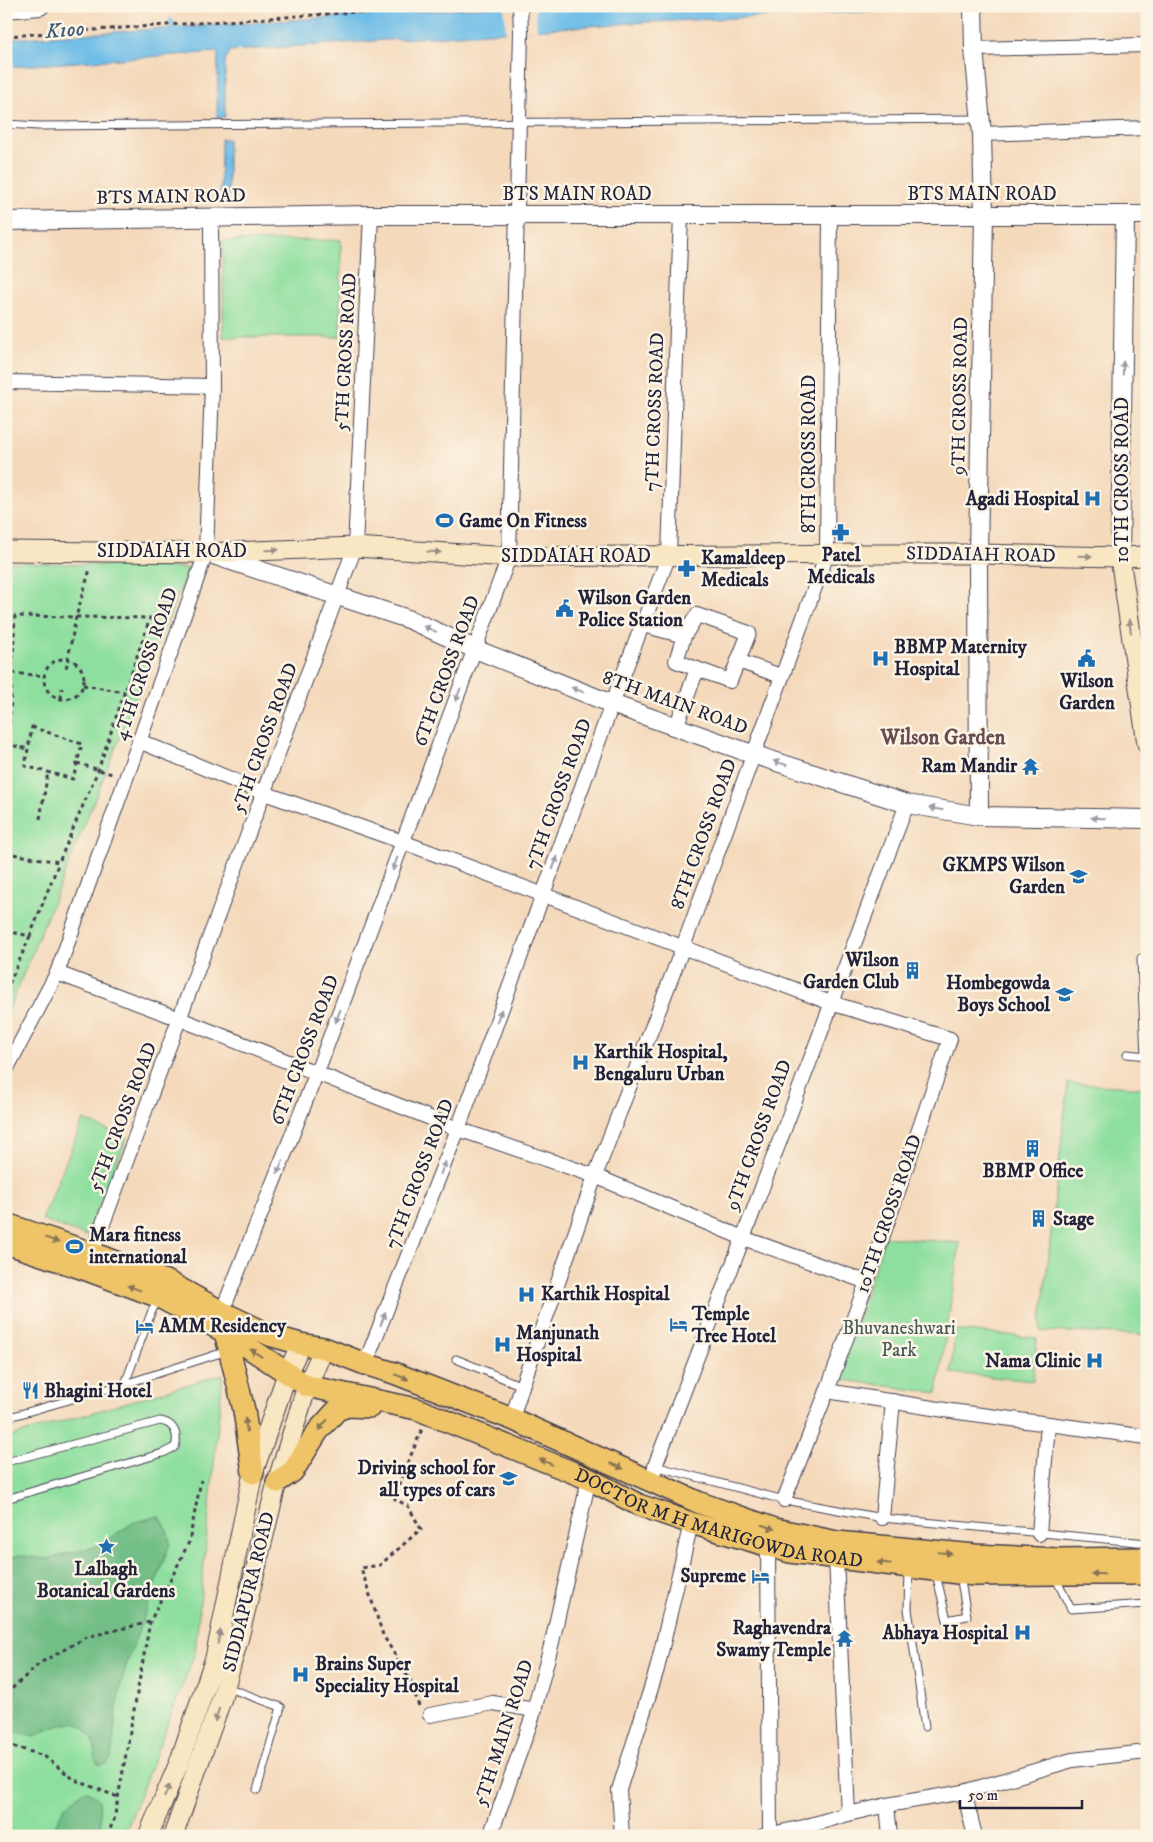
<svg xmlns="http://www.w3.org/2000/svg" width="1153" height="1842" font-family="'IM FELL DW Pica',serif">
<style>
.green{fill:#8edf9f;stroke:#58806d}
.forest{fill:#72be86;stroke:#4a7060}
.water{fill:#6ebde8;stroke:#487092}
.pier{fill:#f4d9bb}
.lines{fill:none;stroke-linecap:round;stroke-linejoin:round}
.stream{stroke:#6ebde8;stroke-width:5}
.service-casing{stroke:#423d4e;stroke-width:9}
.minor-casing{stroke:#423d4e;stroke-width:16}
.tertiary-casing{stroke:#423d4e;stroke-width:20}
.secondary-casing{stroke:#423d4e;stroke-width:21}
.primary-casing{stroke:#423d4e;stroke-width:24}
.path{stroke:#423d4e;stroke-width:3;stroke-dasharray:4 4;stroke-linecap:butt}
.service{stroke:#fff;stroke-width:7}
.minor{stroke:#fff;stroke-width:14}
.tertiary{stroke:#fff;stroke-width:18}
.secondary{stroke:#f9e7c3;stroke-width:19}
.primary{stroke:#efc469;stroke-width:21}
.oneway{fill:#9c9ca7}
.oneway2{fill:#988e86}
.oneway3{fill:#887352}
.labels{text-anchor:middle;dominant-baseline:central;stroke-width:5;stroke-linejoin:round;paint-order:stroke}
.street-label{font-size:19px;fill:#22223b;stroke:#fcf5e5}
.poi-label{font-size:19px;font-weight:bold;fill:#22223b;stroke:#fcf5e5;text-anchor:start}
.park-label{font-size:19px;fill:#425b59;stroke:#fcf5e5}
.water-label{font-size:20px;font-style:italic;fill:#3d5878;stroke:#fcf5e5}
.quarter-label{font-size:21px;font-weight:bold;fill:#694c52;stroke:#fcf5e5}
</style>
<rect width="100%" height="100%" fill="#fcf5e5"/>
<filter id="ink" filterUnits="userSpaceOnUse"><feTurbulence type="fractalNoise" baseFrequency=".02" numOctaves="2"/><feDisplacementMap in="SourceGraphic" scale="10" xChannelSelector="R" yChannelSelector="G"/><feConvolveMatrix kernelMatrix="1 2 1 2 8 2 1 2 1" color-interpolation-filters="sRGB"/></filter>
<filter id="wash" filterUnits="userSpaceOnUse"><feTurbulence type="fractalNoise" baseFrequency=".0096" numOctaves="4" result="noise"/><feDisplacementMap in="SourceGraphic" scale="20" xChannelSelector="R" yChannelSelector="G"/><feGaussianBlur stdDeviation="1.12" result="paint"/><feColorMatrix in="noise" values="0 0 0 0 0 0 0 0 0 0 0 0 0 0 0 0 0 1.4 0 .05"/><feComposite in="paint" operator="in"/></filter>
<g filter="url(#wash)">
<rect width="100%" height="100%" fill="#f4d9bb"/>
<g class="green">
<path d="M341,240l-1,97h-117v-96z"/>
<path d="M6,562l183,6 -183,449z"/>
<path d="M1068,1083l79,5v247l-107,-4z"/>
<path d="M83,1120l44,18 -41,98 -44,-16z"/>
<path d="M885,1237l75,6 -23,150 -100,-14z"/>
<path d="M955,1330l82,8 -4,43 -82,-8z"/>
<path d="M223,1374l-28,279 -71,183h-118v-398z"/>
</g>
<g class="forest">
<path d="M158,1516c8,8 10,16 12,27l-45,126 -7,29 -7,60 -5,6 -7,1c-8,-10 -2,-12 -5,-22 -1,-4 -4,-7 -6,-10 -2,-2 -5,-7 -8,-8 -10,-6 -36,5 -45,12l-29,-6v-171l13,-5 28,4 50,-13 36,-23z"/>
<path d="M85,1790l8,4 6,6 2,36h-51l14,-28z"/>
</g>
<g class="water">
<path d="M502,6h477l-348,17 -401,28 -5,10v56l-8,1 1,-66 -212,15v-28z"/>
<path d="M221,139h7v63h-8z"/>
</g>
<path class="pier" d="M504,6h31l2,24 -31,2z"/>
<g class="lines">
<path class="stream" d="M171,21l7,10"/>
</g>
</g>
<g filter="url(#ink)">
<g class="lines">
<defs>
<g id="service">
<path d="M6,124l32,2 943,-7"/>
<path d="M1141,958l4,98"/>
<path d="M1127,1054l20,2"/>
<path d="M456,1359l66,27"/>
<path d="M125,1384l26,-71 7,-14"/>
<path d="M6,1418l119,-34 102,-33"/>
<path d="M6,1462l154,-41c14,2 19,13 15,26l-12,6 -157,46"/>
<path d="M655,1466l129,34 98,18 265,25"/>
<path d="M909,1569l-1,40 17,118"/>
<path d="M936,1574l11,46 20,-4 -7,-41"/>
<path d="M1055,1577l16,32 76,-5"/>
<path d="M226,1687l55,20 -24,83"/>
</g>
<g id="minor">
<path d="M974,49l173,-4"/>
<path d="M982,134l165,-6"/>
<path d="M6,382l206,4"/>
<path d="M643,625l41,11 -8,25 21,8 -21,58"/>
<path d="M684,636l13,-21 52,18 -11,28"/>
<path d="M697,669l33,12 8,-20 43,15"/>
<path d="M139,741l125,52 139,49 428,161 119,36 -83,243 -40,109 -43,109"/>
<path d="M57,973l123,46 278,110 137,47 148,62 124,44"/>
<path d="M6,1070l51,-97 149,-420 6,-167 -1,-168"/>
<path d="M92,1253l263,-706 16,-332"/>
<path d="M222,1312l95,-240 192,-515 12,-526 -1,-25"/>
<path d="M365,1364l93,-235 154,-425 57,-149 12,-340"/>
<path d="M827,1391l124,20 196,26"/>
<path d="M512,1419l10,-33 73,-210 88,-229 144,-393 3,-340"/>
<path d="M652,1481l3,-15 88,-228 164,-434"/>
<path d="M882,1518l11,-117"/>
<path d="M1039,1534l9,-110"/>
<path d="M768,1545l2,288"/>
<path d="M836,1558l12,256"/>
<path d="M430,1715l63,-12 42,7"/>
<path d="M964,1792l11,44"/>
<path d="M887,1805l3,31"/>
<path d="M490,1836l42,-118 20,-76 37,-163"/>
<path d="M622,1836l-3,-46 38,-121 34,-146"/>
<path d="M763,1836l41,-9 44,-13 39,-9 77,-13 108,-32 75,-8"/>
</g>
<g id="tertiary">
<path d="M973,6l1,43 8,85 2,81 -6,339 1,262"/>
<path d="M6,9l34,-3"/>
<path d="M6,221l365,-6h776"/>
<path d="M210,554l198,65 67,30 137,55 140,50 155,50 72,12 168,3"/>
<path d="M1120,557l5,-342"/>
</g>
<g id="secondary">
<path d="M6,551l200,2 149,-6 154,10 352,-3h117l142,3 27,-1"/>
<path d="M1120,557l27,187"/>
<path d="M148,1836l31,-73 36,-105 38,-185 34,-99 14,-30"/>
<path d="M173,1836l49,-138 17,-61 38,-155 30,-96 17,-38"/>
</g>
<g id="primary">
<path d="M6,1224l86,29 76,29 54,30 50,24 29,8 23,4 41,16 29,9 118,46 188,84 75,26 62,13 138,13 83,4 89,-1"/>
<path id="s1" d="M6,1243l78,26 75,28 66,35 82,54 110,23 172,70 50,26 52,18 99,29 184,23 80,-1h93"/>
<path d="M225,1332l19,78 9,63"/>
<path d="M277,1482l16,-11 25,-40 19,-21 11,-4 22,1"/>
</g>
</defs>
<use href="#service" class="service-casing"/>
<use href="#minor" class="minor-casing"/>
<use href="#tertiary" class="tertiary-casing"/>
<use href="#secondary" class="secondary-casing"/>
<use href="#primary" class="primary-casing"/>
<g class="path">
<path d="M306,7v3l8,-1 1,5"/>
<path d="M6,36l439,-30"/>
<circle cx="64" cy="679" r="20"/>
<path d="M12,673l32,3"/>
<path d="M83,685l42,7"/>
<path d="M61,698l1,-10"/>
<path d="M32,727l50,17 -9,35 -48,-13z"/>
<path d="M6,744l22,5"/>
<path d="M77,763l35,11"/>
<path d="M6,795l9,-179 61,1 -10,52"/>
<path d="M40,819l8,-47"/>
<path d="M6,853l53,9 39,-92 52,-152 -74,-1 14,-48"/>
<path d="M6,931l24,5 29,-74"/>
<path d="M6,991l24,-55"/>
<path d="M6,1694l34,-31 47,-26 63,-15"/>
<path d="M419,1706l-9,-26 -27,-45 -22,-67 19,-3 41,-36 -13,-23 -13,-7v-6l27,-64"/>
<path d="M6,1744l38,12 31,24 43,17"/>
<path d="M107,1836l7,-16 36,-198 39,-80 12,-62"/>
</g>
<use href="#service" class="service"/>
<use href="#minor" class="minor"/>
<use href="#tertiary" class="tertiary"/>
<use href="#secondary" class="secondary"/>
<use href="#primary" class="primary"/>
</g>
<defs><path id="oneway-solid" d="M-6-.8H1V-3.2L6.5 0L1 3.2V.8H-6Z" transform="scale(1.25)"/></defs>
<g class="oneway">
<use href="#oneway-solid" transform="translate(1123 368) rotate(-89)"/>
<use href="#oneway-solid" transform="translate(430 629) rotate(-156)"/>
<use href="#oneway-solid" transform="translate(578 690) rotate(-158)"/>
<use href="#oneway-solid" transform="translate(458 695) rotate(110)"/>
<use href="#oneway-solid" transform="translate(780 763) rotate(-162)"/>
<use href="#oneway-solid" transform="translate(936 809) rotate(-170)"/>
<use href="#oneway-solid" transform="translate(1098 818) rotate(-179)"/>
<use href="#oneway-solid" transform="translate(555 863) rotate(-70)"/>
<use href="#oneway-solid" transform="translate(395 864) rotate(110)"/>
<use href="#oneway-solid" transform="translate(338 1016) rotate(110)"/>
<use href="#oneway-solid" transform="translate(499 1016) rotate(-70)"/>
<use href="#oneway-solid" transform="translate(280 1167) rotate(112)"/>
<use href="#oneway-solid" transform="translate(443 1168) rotate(-68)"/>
<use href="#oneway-solid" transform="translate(383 1319) rotate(-68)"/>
</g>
<g class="oneway2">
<use href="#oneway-solid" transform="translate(272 550) rotate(-2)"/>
<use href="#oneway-solid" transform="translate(434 552) rotate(4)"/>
<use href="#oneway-solid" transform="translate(1085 556) rotate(1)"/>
<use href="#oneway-solid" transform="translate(1130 626) rotate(-98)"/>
<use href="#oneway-solid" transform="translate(219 1637) rotate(-79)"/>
<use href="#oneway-solid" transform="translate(217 1715) rotate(108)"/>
<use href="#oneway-solid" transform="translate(167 1791) rotate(-67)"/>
</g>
<g class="oneway3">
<use href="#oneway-solid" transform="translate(52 1240) rotate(19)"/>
<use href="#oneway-solid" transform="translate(134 1288) rotate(-160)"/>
<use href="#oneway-solid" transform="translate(256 1353) rotate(-146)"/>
<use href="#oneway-solid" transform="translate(402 1377) rotate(21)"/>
<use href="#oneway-solid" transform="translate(246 1425) rotate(-98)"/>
<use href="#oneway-solid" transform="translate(323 1425) rotate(130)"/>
<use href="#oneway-solid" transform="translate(546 1462) rotate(-157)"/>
<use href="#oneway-solid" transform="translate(617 1466) rotate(23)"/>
<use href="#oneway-solid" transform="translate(768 1527) rotate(19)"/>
<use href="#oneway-solid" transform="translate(945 1553) rotate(5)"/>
<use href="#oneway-solid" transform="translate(884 1563) rotate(-174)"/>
<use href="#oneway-solid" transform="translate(1098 1574) rotate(-179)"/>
</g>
</g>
<defs>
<symbol id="hospital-bare" viewBox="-9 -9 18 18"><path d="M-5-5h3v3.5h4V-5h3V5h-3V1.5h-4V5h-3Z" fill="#1f6fb2" stroke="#fcf5e5" stroke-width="2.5" paint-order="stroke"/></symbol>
<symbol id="stadium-bare" viewBox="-9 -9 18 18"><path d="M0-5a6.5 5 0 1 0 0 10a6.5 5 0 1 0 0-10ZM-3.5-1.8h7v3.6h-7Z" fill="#1f6fb2" stroke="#fcf5e5" stroke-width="2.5" paint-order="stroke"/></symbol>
<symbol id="pharmacy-bare" viewBox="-9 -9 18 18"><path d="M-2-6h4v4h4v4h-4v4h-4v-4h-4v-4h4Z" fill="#1f6fb2" stroke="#fcf5e5" stroke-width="2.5" paint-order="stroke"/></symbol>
<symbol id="civic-bare" viewBox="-9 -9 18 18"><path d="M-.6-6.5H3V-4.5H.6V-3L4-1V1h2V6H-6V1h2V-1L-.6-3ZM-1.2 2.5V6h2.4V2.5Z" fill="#1f6fb2" stroke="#fcf5e5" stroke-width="2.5" paint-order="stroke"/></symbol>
<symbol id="temple-bare" viewBox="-9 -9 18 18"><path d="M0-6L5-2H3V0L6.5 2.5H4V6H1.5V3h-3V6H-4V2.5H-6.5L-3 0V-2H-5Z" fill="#1f6fb2" stroke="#fcf5e5" stroke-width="2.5" paint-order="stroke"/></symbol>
<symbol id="school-bare" viewBox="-9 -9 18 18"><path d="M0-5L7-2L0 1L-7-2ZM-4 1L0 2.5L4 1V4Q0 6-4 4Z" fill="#1f6fb2" stroke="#fcf5e5" stroke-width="2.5" paint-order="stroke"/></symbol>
<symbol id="building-bare" viewBox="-9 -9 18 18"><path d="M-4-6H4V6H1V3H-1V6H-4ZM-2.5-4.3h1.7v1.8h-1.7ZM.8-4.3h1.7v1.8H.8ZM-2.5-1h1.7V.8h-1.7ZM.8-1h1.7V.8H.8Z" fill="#1f6fb2" stroke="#fcf5e5" stroke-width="2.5" paint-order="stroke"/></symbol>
<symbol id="hotel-bare" viewBox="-9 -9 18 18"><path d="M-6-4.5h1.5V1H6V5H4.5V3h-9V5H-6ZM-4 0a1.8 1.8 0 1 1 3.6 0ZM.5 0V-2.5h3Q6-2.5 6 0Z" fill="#1f6fb2" stroke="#fcf5e5" stroke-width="2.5" paint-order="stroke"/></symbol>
<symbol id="restaurant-bare" viewBox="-9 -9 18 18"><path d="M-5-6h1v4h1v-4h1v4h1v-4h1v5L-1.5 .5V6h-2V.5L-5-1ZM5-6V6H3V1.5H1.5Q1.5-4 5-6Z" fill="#1f6fb2" stroke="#fcf5e5" stroke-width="2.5" paint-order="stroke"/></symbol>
<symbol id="sight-bare" viewBox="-9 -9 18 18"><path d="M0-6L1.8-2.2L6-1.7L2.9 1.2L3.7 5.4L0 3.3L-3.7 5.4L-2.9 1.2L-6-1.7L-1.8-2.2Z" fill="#1f6fb2" stroke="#fcf5e5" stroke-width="2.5" paint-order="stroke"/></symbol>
</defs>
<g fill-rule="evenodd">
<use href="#hospital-bare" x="1080" y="486" width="25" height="25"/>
<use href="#stadium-bare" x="432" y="508" width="25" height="25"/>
<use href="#pharmacy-bare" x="828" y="520" width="25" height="25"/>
<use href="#pharmacy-bare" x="674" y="556" width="25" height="25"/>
<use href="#civic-bare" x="552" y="596" width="25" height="25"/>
<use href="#hospital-bare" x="868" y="646" width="25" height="25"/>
<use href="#civic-bare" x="1074" y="646" width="25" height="25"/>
<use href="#temple-bare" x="1018" y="754" width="25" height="25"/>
<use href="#school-bare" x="1066" y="864" width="25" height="25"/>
<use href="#building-bare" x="900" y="958" width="25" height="25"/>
<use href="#school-bare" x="1052" y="982" width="25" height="25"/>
<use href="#hospital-bare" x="568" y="1050" width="25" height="25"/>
<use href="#building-bare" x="1020" y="1136" width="25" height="25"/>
<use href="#building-bare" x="1026" y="1206" width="25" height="25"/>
<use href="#stadium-bare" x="62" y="1234" width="25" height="25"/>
<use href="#hospital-bare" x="514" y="1282" width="25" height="25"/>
<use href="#hotel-bare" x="666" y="1312" width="25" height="25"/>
<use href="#hotel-bare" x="132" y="1314" width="25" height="25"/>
<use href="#hospital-bare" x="490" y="1332" width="25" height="25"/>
<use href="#hospital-bare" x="1082" y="1348" width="25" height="25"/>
<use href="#restaurant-bare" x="18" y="1378" width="25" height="25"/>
<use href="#school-bare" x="496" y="1466" width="25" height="25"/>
<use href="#sight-bare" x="94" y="1534" width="25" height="25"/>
<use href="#hotel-bare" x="748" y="1564" width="25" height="25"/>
<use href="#hospital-bare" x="1010" y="1620" width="25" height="25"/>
<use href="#temple-bare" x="832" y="1626" width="25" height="25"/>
<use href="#hospital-bare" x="288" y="1662" width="25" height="25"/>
</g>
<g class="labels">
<g class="street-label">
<text x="577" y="194">BTS MAIN ROAD</text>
<text x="982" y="194">BTS MAIN ROAD</text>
<text transform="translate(171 197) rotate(-1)">BTS MAIN ROAD</text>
<text transform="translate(346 352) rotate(-87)">5TH CROSS ROAD</text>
<text transform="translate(960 396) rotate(-89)">9TH CROSS ROAD</text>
<text transform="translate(655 412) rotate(-88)">7TH CROSS ROAD</text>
<text transform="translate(809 454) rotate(-90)">8TH CROSS ROAD</text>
<text transform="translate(1122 480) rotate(-90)">10TH CROSS ROAD</text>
<text x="172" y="551">SIDDAIAH ROAD</text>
<text transform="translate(981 555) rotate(1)">SIDDAIAH ROAD</text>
<text x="576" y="556">SIDDAIAH ROAD</text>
<text transform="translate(146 664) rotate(-71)">4TH CROSS ROAD</text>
<text transform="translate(447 671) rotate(-70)">6TH CROSS ROAD</text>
<text transform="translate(675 703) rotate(20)">8TH MAIN ROAD</text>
<text transform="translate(265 738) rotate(-70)">5TH CROSS ROAD</text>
<text transform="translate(559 794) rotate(-70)">7TH CROSS ROAD</text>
<text transform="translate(704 834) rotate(-70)">8TH CROSS ROAD</text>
<text transform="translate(305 1050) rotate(-69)">6TH CROSS ROAD</text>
<text transform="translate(123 1117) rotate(-69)">5TH CROSS ROAD</text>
<text transform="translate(759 1135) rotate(-70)">9TH CROSS ROAD</text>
<text transform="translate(420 1174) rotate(-69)">7TH CROSS ROAD</text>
<text transform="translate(889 1214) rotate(-71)">10TH CROSS ROAD</text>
<text stroke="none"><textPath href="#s1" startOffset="770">DOCTOR M H MARIGOWDA ROAD</textPath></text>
<text transform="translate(249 1592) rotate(-76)">SIDDAPURA ROAD</text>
<text transform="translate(504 1733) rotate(-72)">5TH MAIN ROAD</text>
</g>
<g class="poi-label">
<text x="1079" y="499" text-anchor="end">Agadi Hospital</text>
<text x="459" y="521">Game On Fitness</text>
<text x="841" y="555" text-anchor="middle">Patel<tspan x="841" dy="22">Medicals</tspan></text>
<text x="701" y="558">Kamaldeep<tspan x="701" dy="22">Medicals</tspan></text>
<text x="578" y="598">Wilson Garden<tspan x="578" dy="22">Police Station</tspan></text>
<text x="894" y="647">BBMP Maternity<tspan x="894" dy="22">Hospital</tspan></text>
<text x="1087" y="681" text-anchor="middle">Wilson<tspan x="1087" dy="22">Garden</tspan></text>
<text x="1017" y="766" text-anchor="end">Ram Mandir</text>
<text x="1065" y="865" text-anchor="end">GKMPS Wilson<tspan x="1065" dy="22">Garden</tspan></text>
<text x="899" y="960" text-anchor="end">Wilson<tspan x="899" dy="22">Garden Club</tspan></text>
<text x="1050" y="983" text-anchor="end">Hombegowda<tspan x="1050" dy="22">Boys School</tspan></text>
<text x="594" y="1052">Karthik Hospital,<tspan x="594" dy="22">Bengaluru Urban</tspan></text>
<text x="1033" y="1171" text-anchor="middle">BBMP Office</text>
<text x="1053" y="1219">Stage</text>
<text x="89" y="1235">Mara fitness<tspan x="89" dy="22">international</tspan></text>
<text x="541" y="1294">Karthik Hospital</text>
<text x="692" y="1314">Temple<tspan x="692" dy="22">Tree Hotel</tspan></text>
<text x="159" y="1326">AMM Residency</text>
<text x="516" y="1333">Manjunath<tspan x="516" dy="22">Hospital</tspan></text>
<text x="1081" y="1361" text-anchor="end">Nama Clinic</text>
<text x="44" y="1391">Bhagini Hotel</text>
<text x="495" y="1468" text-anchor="end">Driving school for<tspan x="495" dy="22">all types of cars</tspan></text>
<text x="106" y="1569" text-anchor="middle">Lalbagh<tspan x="106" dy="22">Botanical Gardens</tspan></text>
<text x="746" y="1576" text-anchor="end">Supreme</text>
<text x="831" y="1628" text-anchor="end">Raghavendra<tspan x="831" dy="22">Swamy Temple</tspan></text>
<text x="1008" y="1633" text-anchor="end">Abhaya Hospital</text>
<text x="315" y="1664">Brains Super<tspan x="315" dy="22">Speciality Hospital</tspan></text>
</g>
<g class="park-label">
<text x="899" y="1328">Bhuvaneshwari<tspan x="899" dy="22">Park</tspan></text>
</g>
<g class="water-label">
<text transform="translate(65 31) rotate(-4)">K100</text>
</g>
<g class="quarter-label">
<text x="943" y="738">Wilson Garden</text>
</g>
</g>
<rect width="1153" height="1842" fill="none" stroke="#fcf5e5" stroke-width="25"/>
<path d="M960 1800v8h122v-8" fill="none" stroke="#22223b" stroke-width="2.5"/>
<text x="968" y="1800" font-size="15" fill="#22223b" stroke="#fcf5e5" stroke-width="4" paint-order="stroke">50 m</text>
</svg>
